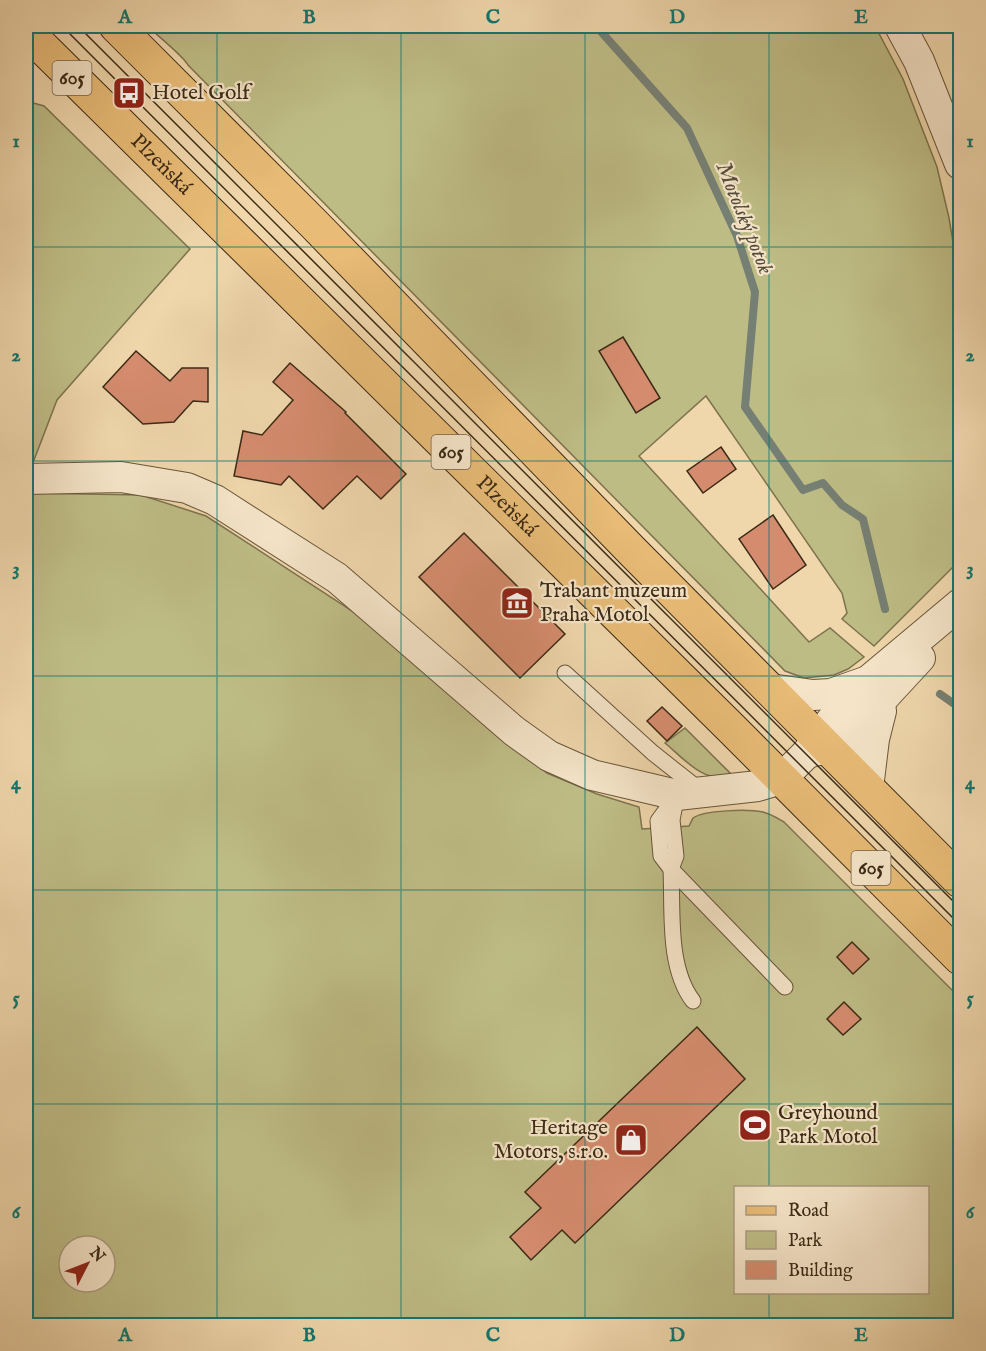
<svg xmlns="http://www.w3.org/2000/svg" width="986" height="1351" font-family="'IM FELL English',serif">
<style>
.green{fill:#bebc85;stroke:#7d734e;stroke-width:1.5;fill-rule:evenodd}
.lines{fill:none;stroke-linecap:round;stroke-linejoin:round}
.stream{stroke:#767f73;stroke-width:8}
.building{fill:#d58c6e;stroke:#3c2a16;stroke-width:1.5}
.lane-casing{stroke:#69553b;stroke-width:17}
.street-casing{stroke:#69553b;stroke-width:32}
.primary-casing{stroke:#3c2a16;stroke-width:35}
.lane{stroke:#f5e4c8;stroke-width:15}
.street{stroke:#f5e4c8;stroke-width:30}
.primary{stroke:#e8bb76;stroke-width:33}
.tram{stroke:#3c2a16;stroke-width:1.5}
.grid{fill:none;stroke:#0f766e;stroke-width:1.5;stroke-opacity:0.55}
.labels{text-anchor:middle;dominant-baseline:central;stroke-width:4.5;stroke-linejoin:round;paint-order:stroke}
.shield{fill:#f5e4c8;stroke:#74624b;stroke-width:1.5}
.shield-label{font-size:20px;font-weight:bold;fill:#3c2a16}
.poi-label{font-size:21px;fill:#3c2a16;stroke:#f5e4c8;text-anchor:start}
.street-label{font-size:21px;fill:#3c2a16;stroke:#f5e4c8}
.water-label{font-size:22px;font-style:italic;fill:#544d3d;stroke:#f5e4c8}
.neatline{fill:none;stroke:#0f766e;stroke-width:2}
.grid-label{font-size:20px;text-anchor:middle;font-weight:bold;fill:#0f766e}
</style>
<rect width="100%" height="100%" fill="#efd6ab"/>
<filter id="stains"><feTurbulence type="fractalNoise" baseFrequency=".00333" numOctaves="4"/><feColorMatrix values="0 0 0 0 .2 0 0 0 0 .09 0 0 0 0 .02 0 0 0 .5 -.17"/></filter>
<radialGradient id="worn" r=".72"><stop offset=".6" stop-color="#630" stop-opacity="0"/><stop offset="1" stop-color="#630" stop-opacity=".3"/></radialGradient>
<g class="green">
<path d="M147,26h728l28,53 34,88 12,51 11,67v275l-86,86 -32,-27 5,-6 -5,-20 -136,-197 -67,60 170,186 21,-14 34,29 -16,12 -14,6 -30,3 -19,-7 -597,-606c-5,-9 -32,-31 -41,-39z"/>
<path d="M26,101l18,5 146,143 -133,151 -31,81z"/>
<path d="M26,493l115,2 65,21 154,100 187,157 50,21 42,13 3,22 47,-3 4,-8c11,-8 55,-9 70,-6 8,2 14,6 21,10l176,176v327l-934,1zM736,1188h192v104h-192zM69,1246h36v36h-36z"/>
<path d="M685,728l45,45c-22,15 -48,-16 -65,-30z"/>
</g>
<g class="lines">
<g class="stream">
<path d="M596,26l91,102 50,108 18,56 -10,115 58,83 20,-7 19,22 21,14 22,90"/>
<path d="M940,694l20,14"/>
</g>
</g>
<g class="building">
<path d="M623,337l37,61 -24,15 -37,-62z"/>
<path d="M136,351l34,30 12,-13h26v34l-15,-1 -19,21 -31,2 -40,-37z"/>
<path d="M290,363l56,49 -1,1 61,61 -25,25 -24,-23 -34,33 -34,-33 -8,9 -47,-9 9,-45 19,4 31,-35 -20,-18z"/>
<path d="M721,447l15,22 -33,24 -16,-22z"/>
<path d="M773,515l33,50 -33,24 -34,-50z"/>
<path d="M464,533l101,101 -45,44 -101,-101z"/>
<path d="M662,707l20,19 -15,15 -20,-20z"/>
<path d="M852,942l17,17 -16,15 -16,-17z"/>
<path d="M844,1002l17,17 -18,16 -16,-16z"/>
<path d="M697,1027l48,52 -170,164 -13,-13 -31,30 -21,-23 31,-29 -16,-16z"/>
</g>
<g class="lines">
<defs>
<g id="lane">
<path d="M565,673l88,80 48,38"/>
<path d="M677,795l-19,26 3,35 10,13 114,118"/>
<path d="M676,799l-4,21 4,36 -5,13c2,41 -4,98 22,132"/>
</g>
<g id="street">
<path d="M900,26l19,35 41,103"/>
<path d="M26,479l95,-2 66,11 28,12 122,78 177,153 35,25 43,19 85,20 81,-9 23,-7 26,-26 27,-36 34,-36 92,-77"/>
<path d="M770,689l43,6 18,-1 34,-12"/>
<path d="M807,753l46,-12 31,-44 36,-39"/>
<path d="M868,788l6,-49 7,-28"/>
</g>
<g id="primary">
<path d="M116,26l198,198 319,328 327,329"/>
<path id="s1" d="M26,31l705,697 229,230"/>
</g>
</defs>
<use href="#lane" class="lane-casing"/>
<use href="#street" class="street-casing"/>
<use href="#primary" class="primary-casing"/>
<use href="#lane" class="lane"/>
<use href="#street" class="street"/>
<use href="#primary" class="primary"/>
<g class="tram">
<path d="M62,26l898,899"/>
<path d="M78,26l882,882"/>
</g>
</g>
<path class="grid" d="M217,26v1300M401,26v1300M585,26v1300M769,26v1162M26,247h934M26,461h934M26,676h934M26,890h934M26,1104h934M769,1292v34"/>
<defs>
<symbol id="bus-square" viewBox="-11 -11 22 22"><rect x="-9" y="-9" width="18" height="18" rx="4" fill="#8f2418" stroke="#f5e4c8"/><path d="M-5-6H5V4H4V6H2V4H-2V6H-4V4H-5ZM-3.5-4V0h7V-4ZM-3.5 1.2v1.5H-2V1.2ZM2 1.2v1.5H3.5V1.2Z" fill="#fff"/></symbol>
<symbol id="museum-square" viewBox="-11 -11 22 22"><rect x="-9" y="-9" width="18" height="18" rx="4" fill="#8f2418" stroke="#f5e4c8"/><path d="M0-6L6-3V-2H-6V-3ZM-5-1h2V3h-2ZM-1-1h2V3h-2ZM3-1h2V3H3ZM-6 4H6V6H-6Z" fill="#fff"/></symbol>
<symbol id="stadium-square" viewBox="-11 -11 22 22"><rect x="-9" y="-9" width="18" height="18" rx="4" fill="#8f2418" stroke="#f5e4c8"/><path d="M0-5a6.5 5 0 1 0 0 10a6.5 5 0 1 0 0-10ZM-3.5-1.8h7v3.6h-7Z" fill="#fff"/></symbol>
<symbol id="shop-square" viewBox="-11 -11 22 22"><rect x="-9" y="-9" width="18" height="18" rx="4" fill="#8f2418" stroke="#f5e4c8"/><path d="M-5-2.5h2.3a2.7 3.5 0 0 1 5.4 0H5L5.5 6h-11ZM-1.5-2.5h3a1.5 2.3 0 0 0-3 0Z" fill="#fff"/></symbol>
</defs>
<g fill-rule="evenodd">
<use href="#bus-square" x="110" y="74" width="38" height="38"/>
<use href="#museum-square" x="498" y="584" width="38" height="38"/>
<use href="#stadium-square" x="736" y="1106" width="38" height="38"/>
<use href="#shop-square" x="612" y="1121" width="38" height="38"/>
</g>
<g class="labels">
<g class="shield">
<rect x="52.5" y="61" width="39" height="34" rx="4.5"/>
<rect x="431.5" y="435" width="39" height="34" rx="4.5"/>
<rect x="851.5" y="851" width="39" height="34" rx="4.5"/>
</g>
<g class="shield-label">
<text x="72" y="78">605</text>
<text x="451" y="452">605</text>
<text x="871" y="868">605</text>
</g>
<g class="poi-label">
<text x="152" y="93">Hotel Golf</text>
<text x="540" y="591">Trabant muzeum<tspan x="540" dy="24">Praha Motol</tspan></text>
<text x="778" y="1113">Greyhound<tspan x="778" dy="24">Park Motol</tspan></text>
<text x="608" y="1128" text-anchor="end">Heritage<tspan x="608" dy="24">Motors, s.r.o.</tspan></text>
</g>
<g class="street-label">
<text stroke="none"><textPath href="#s1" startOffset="190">Plzeňská</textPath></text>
<text stroke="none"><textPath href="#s1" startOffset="676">Plzeňská</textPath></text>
</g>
<g class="water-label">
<text transform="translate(744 218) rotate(68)">Motolský potok</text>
</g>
</g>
<rect width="986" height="1351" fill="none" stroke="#efd6ab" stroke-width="66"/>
<rect x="734" y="1186" width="195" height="108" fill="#f5e4c8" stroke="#ab9a81" stroke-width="1.5"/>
<rect x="746" y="1206" width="30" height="9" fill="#e8bb76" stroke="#ab9a81" stroke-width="1.5"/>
<text x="788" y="1216" font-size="18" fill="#3c2a16">Road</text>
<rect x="746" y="1231" width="30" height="18" fill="#bebc85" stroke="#ab9a81" stroke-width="1.5"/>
<text x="788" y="1246" font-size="18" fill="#3c2a16">Park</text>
<rect x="746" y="1261" width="30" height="18" fill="#d58c6e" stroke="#ab9a81" stroke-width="1.5"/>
<text x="788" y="1276" font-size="18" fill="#3c2a16">Building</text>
<g transform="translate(87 1264) rotate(48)"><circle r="28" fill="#f5e4c8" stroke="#ab9a81" stroke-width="1.5"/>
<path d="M0-4.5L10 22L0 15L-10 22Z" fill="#8f2418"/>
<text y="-9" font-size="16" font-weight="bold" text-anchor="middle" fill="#3c2a16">N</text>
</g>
<rect x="33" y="33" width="920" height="1285" class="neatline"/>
<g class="grid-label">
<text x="125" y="23">A</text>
<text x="309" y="23">B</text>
<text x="493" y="23">C</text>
<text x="677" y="23">D</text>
<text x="861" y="23">E</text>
<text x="16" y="147">1</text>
<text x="970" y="147">1</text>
<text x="16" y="361">2</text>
<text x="970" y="361">2</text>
<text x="16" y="575">3</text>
<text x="970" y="575">3</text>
<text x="16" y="789">4</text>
<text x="970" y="789">4</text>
<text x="16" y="1004">5</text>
<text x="970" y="1004">5</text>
<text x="16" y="1218">6</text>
<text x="970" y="1218">6</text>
<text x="125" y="1341">A</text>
<text x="309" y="1341">B</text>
<text x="493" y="1341">C</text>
<text x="677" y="1341">D</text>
<text x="861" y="1341">E</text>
</g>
<rect width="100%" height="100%" filter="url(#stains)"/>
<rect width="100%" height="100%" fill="url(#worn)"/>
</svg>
